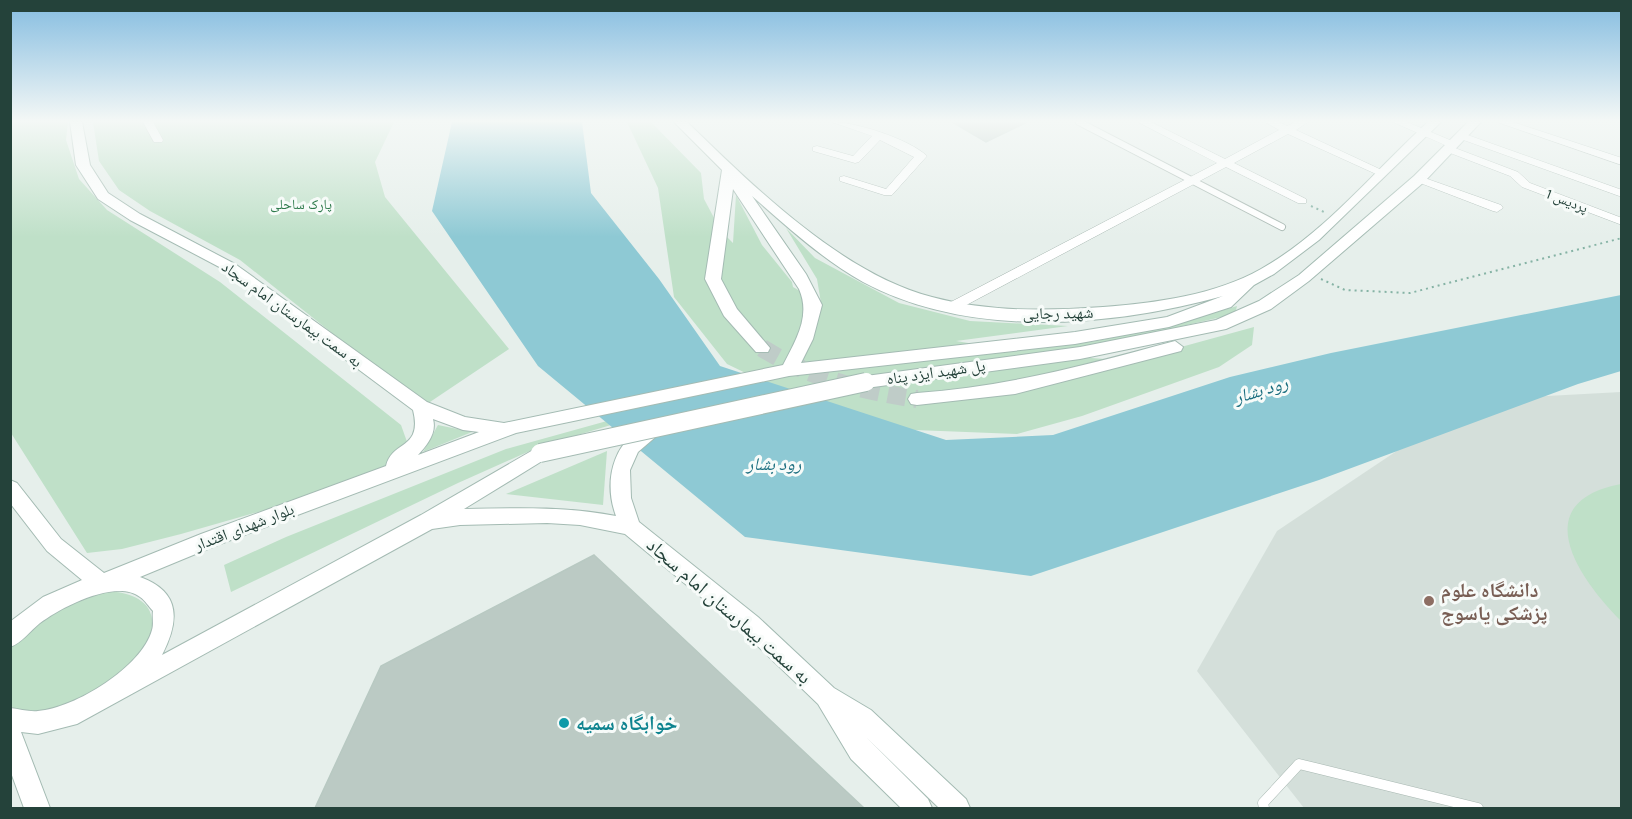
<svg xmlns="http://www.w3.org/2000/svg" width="1632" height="819" font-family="Karla,'Noto Naskh Arabic',sans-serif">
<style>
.built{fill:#d4dfda}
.green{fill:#bfe0c8}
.water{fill:#8ec9d4}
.building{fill:#bbcac4;stroke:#b8c9c2;stroke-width:1.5}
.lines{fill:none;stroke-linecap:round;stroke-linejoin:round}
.secondary-tunnel{stroke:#bfccc8;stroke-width:18;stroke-dasharray:18 9;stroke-linecap:butt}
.lane-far1-casing{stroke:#a8b8b2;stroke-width:8}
.lane-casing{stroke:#a8b8b2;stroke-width:11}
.street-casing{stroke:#a8b8b2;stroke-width:1}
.secondary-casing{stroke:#a4bbb3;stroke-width:2}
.path{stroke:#86b3a5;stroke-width:2;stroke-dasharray:2 4;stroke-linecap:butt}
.lane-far1{stroke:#fff;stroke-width:6}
.lane{stroke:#fff;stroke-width:10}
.street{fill:#fff;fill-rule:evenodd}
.secondary{fill:#fff;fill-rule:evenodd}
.secondary-bridge-casing{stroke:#a4bbb3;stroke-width:20;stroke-linecap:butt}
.secondary-bridge{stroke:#fff;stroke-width:18}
.education-dot{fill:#8d6e63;stroke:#f7fbf9;stroke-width:2}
.culture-dot{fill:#0f9aa8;stroke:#f7fbf9;stroke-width:2}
.labels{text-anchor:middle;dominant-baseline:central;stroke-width:6;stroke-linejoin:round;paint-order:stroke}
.far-street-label{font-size:14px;fill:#24423a;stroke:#f7fbf9}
.far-park-label{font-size:14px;fill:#2d7a4b;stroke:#f7fbf9}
.street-label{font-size:16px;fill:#24423a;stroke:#f7fbf9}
.water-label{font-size:18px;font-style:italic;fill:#1c6f80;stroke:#f7fbf9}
.near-education-label{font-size:20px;font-weight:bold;fill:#785e54;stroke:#f7fbf9;text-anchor:start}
.near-street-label{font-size:20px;fill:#24423a;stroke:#f7fbf9}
.near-culture-label{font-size:20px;font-weight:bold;fill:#0d838f;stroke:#f7fbf9;text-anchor:start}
</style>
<rect width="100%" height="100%" fill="#e6efeb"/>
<path class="built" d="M1621,392v416h-317l-107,-137 80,-140 196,-131z"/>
<g class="green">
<path d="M10,122h58l-2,18 13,39 28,31 113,72 181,143 15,42 -235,67 -59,15 -35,4 -76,-120z"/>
<path d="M93,122h301l-19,40 10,35 124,152 -85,57 -184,-146 -90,-49 -31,-21 -20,-29z"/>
<path d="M627,122h24l50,51 3,26 17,32 12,12 3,-48 26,50 30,37 1,5 28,16 -4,-24 -31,-51 29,30 84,45 71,18 98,5 -112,15 61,10 79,-10 74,-15 67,-20 -2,8 -136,31 -59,9 90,7 124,-34 -2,18 -33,22 -137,49 -65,18 -386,-15 -90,27 -83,37 -227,109 -7,-27 62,-28 220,-88 252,-70 -31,-15 -53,-67 -16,-109z"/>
<path d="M438,425l34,7 -49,20z"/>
<path d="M607,451l-4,54 -97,-11z"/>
<path d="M1621,484h1l-1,137c-43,-43 -95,-119 0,-137z"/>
<path d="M101,591c52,0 66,29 35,71 -9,13 -29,26 -42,35 -10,7 -25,9 -36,12 -17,5 -33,8 -47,-3l1,-60 41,-37z"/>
</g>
<path class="water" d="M452,122h130l9,71 68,86 61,87 226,74 107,-5 177,-58 101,-24 290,-58v76l-43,13 -259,96 -288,96 -286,-39 -207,-171 -106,-155z"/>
<g class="building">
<path d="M952,122h75l-41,20z"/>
<path d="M594,555l270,253h-549l66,-142z"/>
</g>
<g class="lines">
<path class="secondary-tunnel" d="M762,348c48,30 100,43 155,51"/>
<defs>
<path id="lane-far1" d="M1079,122l203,105"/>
<path id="lane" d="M1264,808l-1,-5 36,-39 179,44"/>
<g id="street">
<path d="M143,122h10l10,18 -1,2h-8z"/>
<path d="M832,122c24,0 77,17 95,34l-35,39h-8l-44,-14v-4l4,-1 42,13 28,-32 -34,-17 -21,22 -4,1 -42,-12v-4l4,-1 36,10 19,-20z"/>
<path d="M1138,122h13l74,37 54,-29 -14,-8h14l8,4 8,-4h13l-12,8 90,42 -2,2h-8l-88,-40 -54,29 72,36v4h-8l-72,-36 -269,143h-10l-2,-3 2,-3 270,-141z"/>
<path d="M1393,122h14l50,21 1,2 -3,3 63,24 12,11 92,35v7l-100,-38 -12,-11 -65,-25 -1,-2 3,-3z"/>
<path d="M1497,122h16l109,36v7z"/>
<path d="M1462,133l160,57v7l-164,-59 -1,-2z"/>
<path d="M1419,176l82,29 2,3 -6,4 -4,-1 -78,-30v-4z"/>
</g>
<g id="secondary">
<path d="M70,122h12l8,43 18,28 32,21 95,50 192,138 38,15 39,6 279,-58c13,-25 28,-49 16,-76l-66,-100 -12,90 16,30 33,39 -2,4h-12l-32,-36 -19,-37 17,-109 -48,-48h13c66,64 155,152 245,175 56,15 114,14 171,10 53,-4 112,-12 158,-38 64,-36 113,-98 167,-147h13l-122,118 -45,34 -20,11 -23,22 -62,20 -94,17 -286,32 -273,57 -301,113 -75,31c42,15 39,45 22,78l259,-140 119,-69 7,2 2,5 -2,5 -83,51c52,-1 101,-3 152,7 -14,-38 -1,-82 41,-95l6,2 3,5 -28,24 -8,18 1,28 8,24 119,95 76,71 37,22 95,89 4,9h-31l-73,-71 62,62 4,9h-31l-50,-49 -33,-55 -76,-73 -117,-97 -45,-9 -33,-2 -87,2 -28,4 -355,195 -39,10 -17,-2 29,76h-26l-14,-38v-62c9,1 20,4 28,3 37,-3 104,-44 114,-81 2,-6 0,-13 1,-19 -4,-4 -8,-11 -13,-14 -24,-19 -80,11 -100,26 -10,8 -18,20 -30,24l1,-26 32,-24 39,-17 -35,-29 -37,-48v-23l7,3 44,56 43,34 97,-39 185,-68c6,-26 37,-16 27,-56l-188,-140 -95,-50 -32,-21 -22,-34zM752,196c34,30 70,63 111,86 106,57 248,45 360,14l-56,21 -92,15 -274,31 12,-24 9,-34 -16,-31zM433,419l30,11 16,2 -61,23c9,-10 19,-22 15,-36z"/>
<path d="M1468,122h13l-57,60 -115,99 -38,28 -45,20 -146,30 -214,29 -9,-6 9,-6 214,-29 136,-27 43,-19 40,-26 115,-99z"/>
<path d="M1175,341l8,6 -2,4 -166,43 -98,11 -6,-1 -3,-5 3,-5 6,-1c89,-6 173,-29 258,-52z"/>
</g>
</defs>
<use href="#lane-far1" class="lane-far1-casing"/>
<use href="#lane" class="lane-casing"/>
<use href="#street" class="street-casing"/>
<use href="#secondary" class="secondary-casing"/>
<g class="path">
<path d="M1311,206l13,6"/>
<path d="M1321,279l24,11 65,3 212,-55"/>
</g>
<use href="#lane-far1" class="lane-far1"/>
<use href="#lane" class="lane"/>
<use href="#street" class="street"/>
<use href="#secondary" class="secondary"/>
<defs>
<path id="secondary-bridge" d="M540,453l326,-71"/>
</defs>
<use href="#secondary-bridge" class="secondary-bridge-casing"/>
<use href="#secondary-bridge" class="secondary-bridge"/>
</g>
<linearGradient id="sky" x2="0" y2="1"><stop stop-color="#84bce0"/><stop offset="0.51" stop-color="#f4f8f6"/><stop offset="1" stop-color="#f4f8f6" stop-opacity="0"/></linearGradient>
<rect width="1632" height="237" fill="url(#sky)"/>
<circle class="education-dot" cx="1429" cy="601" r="6"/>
<circle class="culture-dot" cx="564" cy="723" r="6"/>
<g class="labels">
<g class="far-street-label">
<text transform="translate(1567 201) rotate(21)">پردیس 1</text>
</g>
<g class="far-park-label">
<text x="301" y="204">پارک ساحلی</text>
</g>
<g class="street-label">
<text transform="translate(1058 313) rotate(-1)">شهید رجایی</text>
<text transform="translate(292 314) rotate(36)">به سمت بیمارستان امام سجاد</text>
<text transform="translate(936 372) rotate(-8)">پل شهید ایزد پناه</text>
<text transform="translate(244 527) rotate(-21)">بلوار شهدای اقتدار</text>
</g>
<g class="water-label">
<text transform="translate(1261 390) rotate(-17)">رود بشار</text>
<text x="774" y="464">رود بشار</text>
</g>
<g class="near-education-label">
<text x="1441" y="590">دانشگاه علوم<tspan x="1441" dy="23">پزشکی یاسوج</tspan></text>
</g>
<g class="near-street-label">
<text transform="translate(729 611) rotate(41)">به سمت بیمارستان امام سجاد</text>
</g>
<g class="near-culture-label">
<text x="576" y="723">خوابگاه سمیه</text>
</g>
</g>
<rect width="1632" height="819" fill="none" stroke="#24423a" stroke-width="24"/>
</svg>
